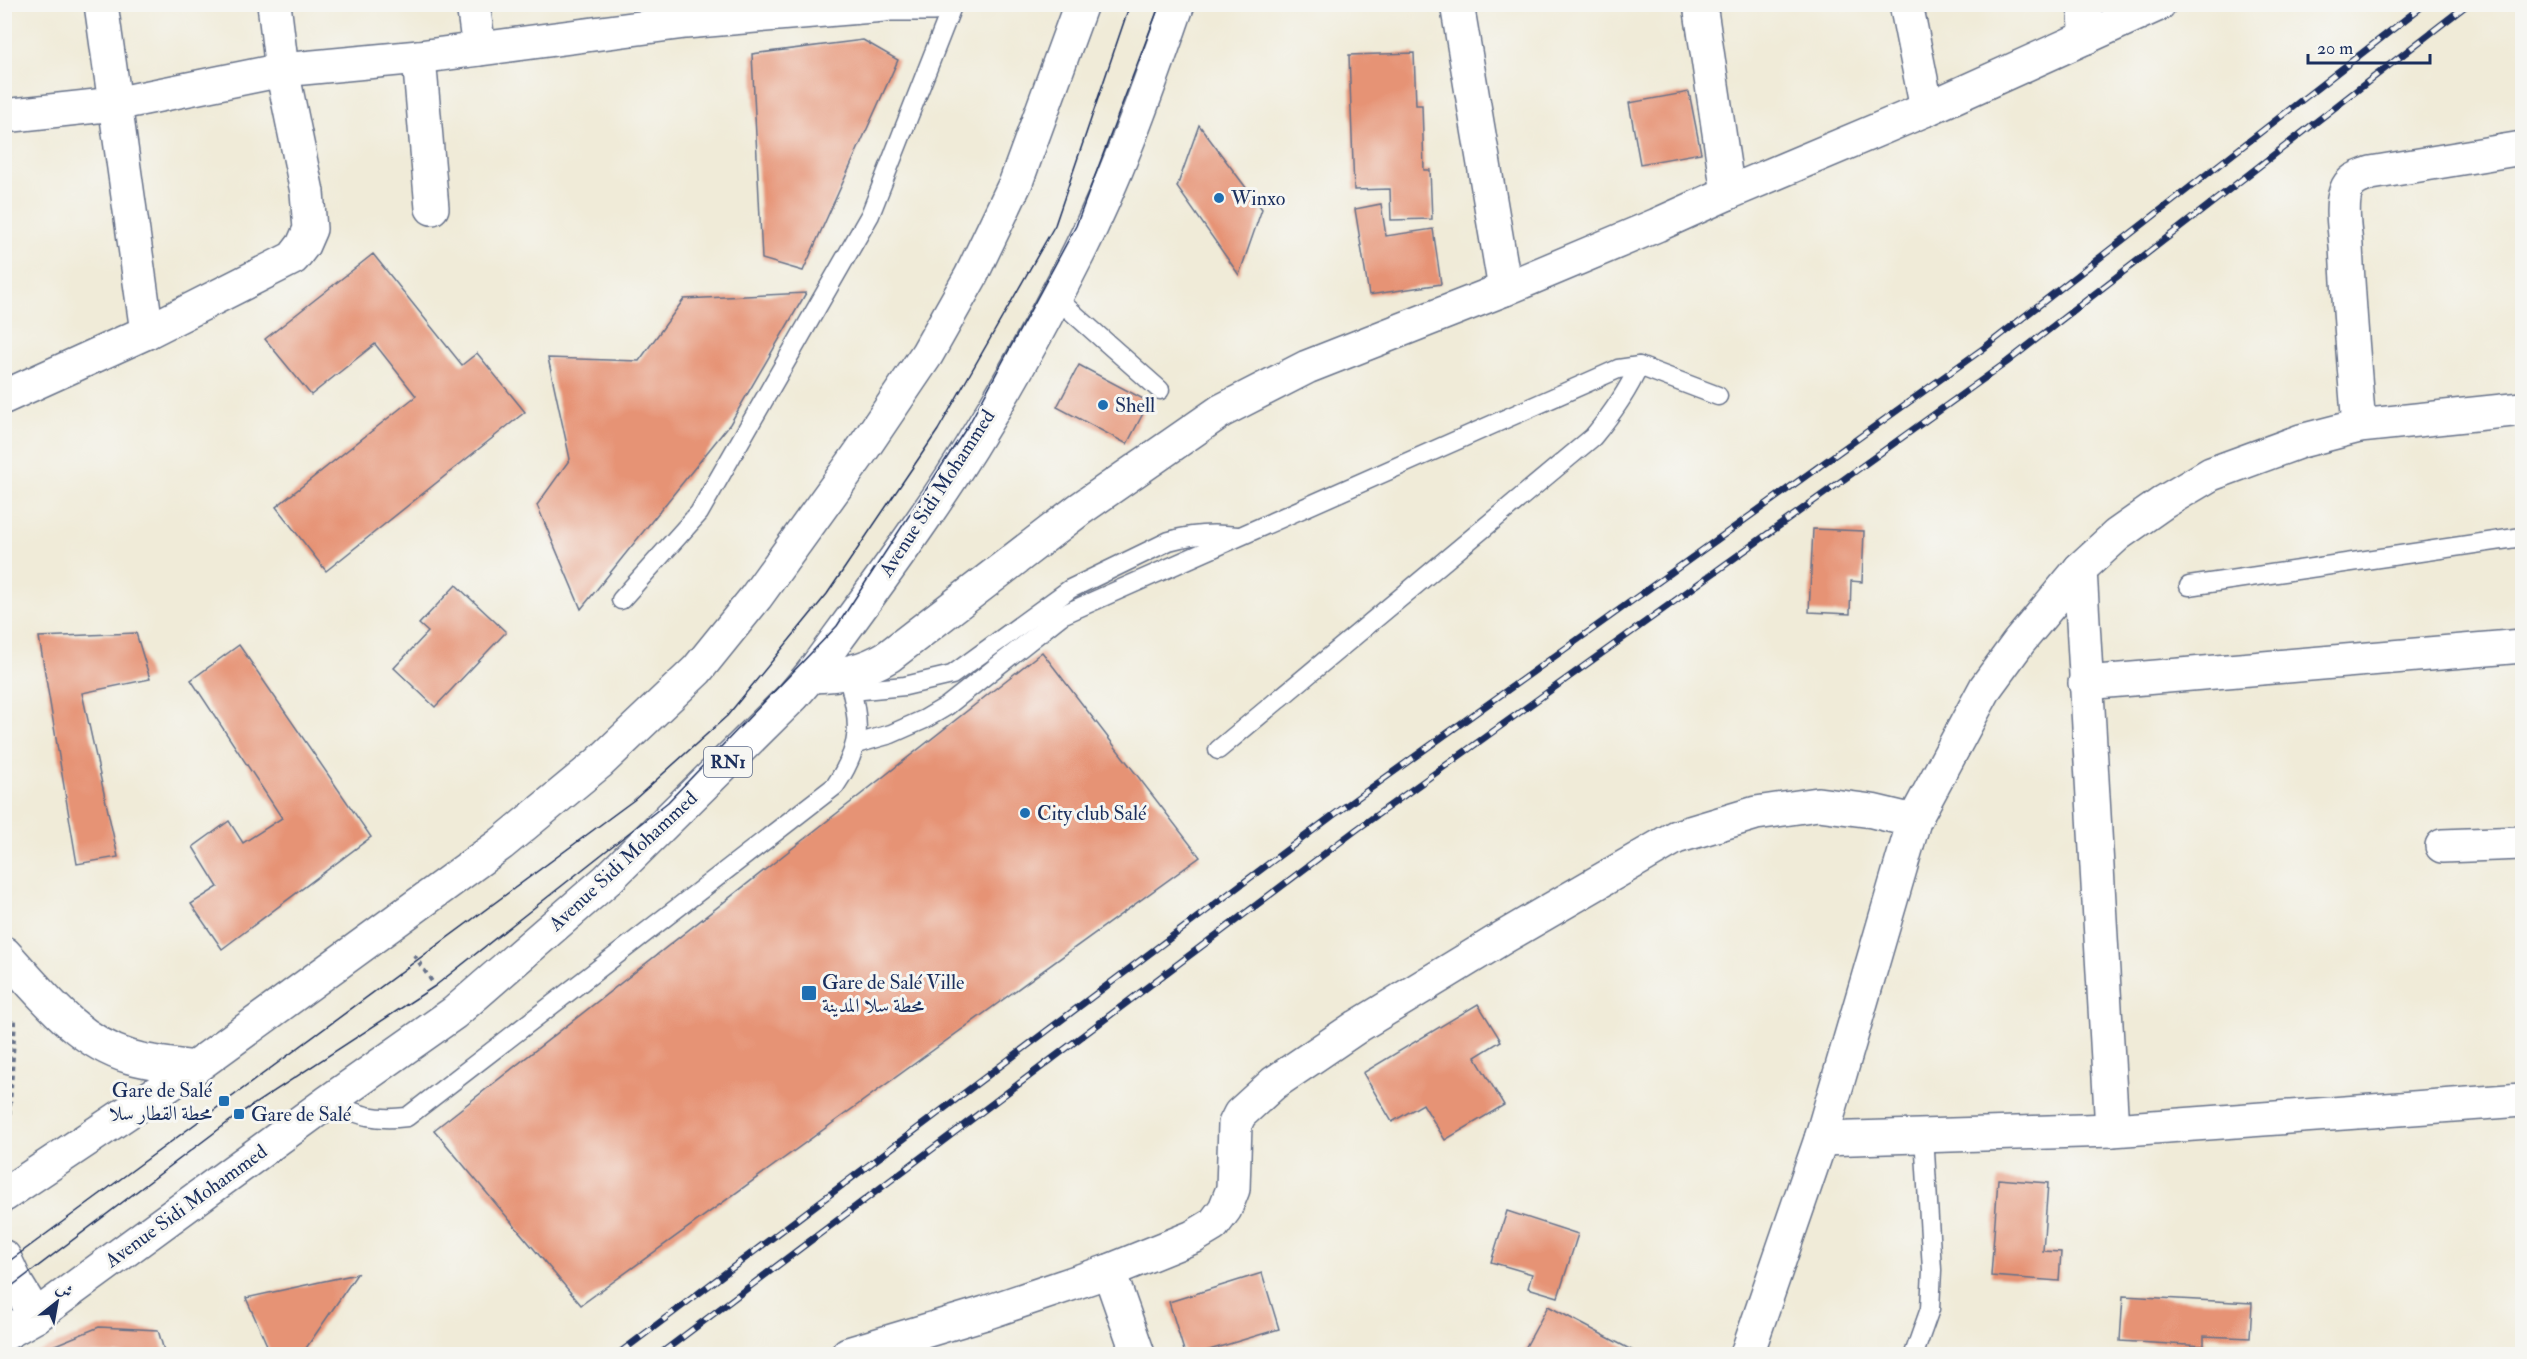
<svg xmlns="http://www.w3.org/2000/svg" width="2527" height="1359" font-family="'IM FELL Double Pica',Amiri,serif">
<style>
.building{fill:#e69375}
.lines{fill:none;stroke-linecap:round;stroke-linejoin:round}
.lane-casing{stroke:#667189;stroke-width:21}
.street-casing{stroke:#667189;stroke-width:36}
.secondary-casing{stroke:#667189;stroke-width:36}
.primary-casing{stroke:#667189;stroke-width:36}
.path{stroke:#667189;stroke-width:4;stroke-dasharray:4.5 4.5;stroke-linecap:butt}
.lane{stroke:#fff;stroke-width:18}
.street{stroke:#fff;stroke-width:33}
.secondary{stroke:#fff;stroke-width:33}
.primary{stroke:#fff;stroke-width:33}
.tram{stroke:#1b2f5e;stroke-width:1.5}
.rail-casing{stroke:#1b2f5e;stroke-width:7}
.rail{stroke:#f6f6f2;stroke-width:4.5;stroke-dasharray:14;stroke-linecap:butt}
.poi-dot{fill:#1f6fb2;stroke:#f6f6f2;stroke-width:2}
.labels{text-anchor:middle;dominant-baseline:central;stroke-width:6;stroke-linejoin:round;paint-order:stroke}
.shield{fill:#f6f6f2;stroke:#5d6b8a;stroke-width:1.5}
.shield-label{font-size:18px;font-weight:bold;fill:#1b2f5e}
.poi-label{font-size:20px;fill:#1b2f5e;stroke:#f6f6f2;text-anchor:start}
.street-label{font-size:20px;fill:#1b2f5e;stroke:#f6f6f2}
</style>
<rect width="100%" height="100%" fill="#f6f6f2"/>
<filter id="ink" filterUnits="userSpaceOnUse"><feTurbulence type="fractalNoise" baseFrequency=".0167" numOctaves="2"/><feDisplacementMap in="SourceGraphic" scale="12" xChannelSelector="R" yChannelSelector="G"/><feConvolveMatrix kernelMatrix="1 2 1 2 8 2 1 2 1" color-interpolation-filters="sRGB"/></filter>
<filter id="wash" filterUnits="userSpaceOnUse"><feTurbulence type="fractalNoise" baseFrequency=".008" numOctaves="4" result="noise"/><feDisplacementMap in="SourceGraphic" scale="24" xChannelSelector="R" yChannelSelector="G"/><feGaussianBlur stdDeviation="1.35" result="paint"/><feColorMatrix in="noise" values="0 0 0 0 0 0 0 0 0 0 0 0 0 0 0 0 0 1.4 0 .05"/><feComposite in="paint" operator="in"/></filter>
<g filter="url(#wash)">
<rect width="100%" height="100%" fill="#f0ebd8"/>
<g id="blocks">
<g class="building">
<path d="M863,40l35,20 -95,211 -41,-12 -10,-205z"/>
<path d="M1414,53l2,52h6l2,65h6l2,49 -41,1 -1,-31 -36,1 -5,-135z"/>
<path d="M1689,92l12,61 -61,11 -11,-61z"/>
<path d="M1199,125l63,84 -23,66 -62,-88z"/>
<path d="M1381,204l5,32 47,-7 8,55 -72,11 -14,-86z"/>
<path d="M373,254l89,111 15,-12 48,59 -199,159 -50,-64 140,-111 -41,-52 -64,51 -46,-56z"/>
<path d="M806,293l-76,131 -149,185 -44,-104 33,-46 -22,-101 91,3 45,-62z"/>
<path d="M1079,365l70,37 -22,42 -70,-37z"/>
<path d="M1813,529l51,2 -2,51 -11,-1 -1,33 -41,-2z"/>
<path d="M456,585l50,47 -71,75 -41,-39 34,-36 -9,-8z"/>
<path d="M136,633l14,46 -68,14 36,164 -41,7 -38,-227z"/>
<path d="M239,645l132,192 -149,112 -31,-45 27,-17 -25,-40 36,-26 14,22 39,-25 -91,-138z"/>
<path d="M1042,652l158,205 -619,448 -147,-175z"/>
<path d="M1478,1004l23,37 -26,16 29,48 -59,35 -22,-36 -31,18 -29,-49z"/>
<path d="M1998,1179l50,4 -5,68 18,1 -2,29 -68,-5z"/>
<path d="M1507,1211l71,23 -20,63 -30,-9 4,-14 -41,-12z"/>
<path d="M1262,1273l17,56 -83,25h-11l-16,-52z"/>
<path d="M357,1274l-55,80h-31l-25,-56z"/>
<path d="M2123,1296l129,7 -2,35 -46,-2v10l-84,-5z"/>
<path d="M1548,1306l91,48h-117z"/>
<path d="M99,1327l59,3 7,24h-132z"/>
</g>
</g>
</g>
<g filter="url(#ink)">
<use href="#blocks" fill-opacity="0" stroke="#667189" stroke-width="1.5"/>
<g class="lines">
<defs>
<g id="lane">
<path d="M1055,297l105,93"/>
<path d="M2189,586l333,-49"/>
<path d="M621,600l78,-87 171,-298 83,-211"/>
<path d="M852,691l53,-5 47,-11 118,-86 99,-48c23,-7 44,-8 68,-5"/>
<path d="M856,744l35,-10 34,-15 22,-13 115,-91 556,-246 21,-3 79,30"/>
<path d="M1218,750l375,-313c19,-23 34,-44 46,-71"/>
<path d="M328,1102c32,13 44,19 79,15l428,-331c29,-43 25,-64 12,-112"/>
<path d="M1914,1354l16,-45 2,-39 -8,-135"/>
</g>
<g id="street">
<path d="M101,4l46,328"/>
<path d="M473,4l6,45"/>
<path d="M883,4h50"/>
<path d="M1457,4l48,285"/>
<path d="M1700,4l28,189"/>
<path d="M1906,4l21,105"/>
<path d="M2084,4l3,33"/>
<path d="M419,57l13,151"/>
<path d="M4,116l111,-12 167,-34 137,-13 266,-35 199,-17"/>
<path d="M4,397l143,-65 146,-74 10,-13 7,-16 -3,-37 -25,-122 -8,-66"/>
<path d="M2359,426c-5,-60 -10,-120 -13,-180 -1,-16 -6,-39 0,-55 4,-12 15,-14 25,-18l151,-25"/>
<path d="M2080,569l32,561"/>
<path d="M810,676c30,-1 53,-4 79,-20l191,-147 141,-98 86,-44 198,-78 152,-64 71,-32 199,-84 232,-105"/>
<path d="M2085,683l437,-37"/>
<path d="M2442,846l80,-3"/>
<path d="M1821,1139l291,-9 410,-30"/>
<path d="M1109,1271l29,83"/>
<path d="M848,1354l137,-41 124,-42 84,-34 20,-12 12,-16 8,-20 2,-65 5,-10 34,-31 84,-57 146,-89 172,-100 80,-24 62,-9 54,7 42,10"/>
<path d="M1747,1354l74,-215 93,-318 72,-134 33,-45 61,-73 37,-34 47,-33 47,-28 90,-33 58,-15 163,-17"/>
</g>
<path id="secondary" d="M4,1257l13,28 19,31"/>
<g id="primary">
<path d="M4,953c37,40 72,88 126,104 21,6 43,8 64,11"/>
<path d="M4,1195l190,-127 307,-224 98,-81 98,-93 59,-73 102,-141 69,-102 44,-78 45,-94 65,-178"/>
<path d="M4,1334l32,-18 292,-214 126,-89 153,-133 186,-184 17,-20c38,-52 77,-104 114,-158 58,-83 109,-175 155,-266 40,-79 69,-164 99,-248"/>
</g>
</defs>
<use href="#lane" class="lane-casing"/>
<use href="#street" class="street-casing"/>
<use href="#secondary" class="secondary-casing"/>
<use href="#primary" class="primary-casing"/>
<g class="path">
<path d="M414,955l19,28"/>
<path d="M8,1142l7,-122"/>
</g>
<use href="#lane" class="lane"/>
<use href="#street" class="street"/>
<use href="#secondary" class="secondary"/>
<use href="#primary" class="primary"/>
<g class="tram">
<path d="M4,1265l630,-465 93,-84 100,-122 111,-164 117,-205 75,-221"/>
<path d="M4,1292l235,-178 196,-128 233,-184 169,-176 132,-202 107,-198 84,-222"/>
</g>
<defs>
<g id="rail">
<path d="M618,1354l714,-538 652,-468 441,-344"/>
<path d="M660,1354l696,-524 651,-468 461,-358"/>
</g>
</defs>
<use href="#rail" class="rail-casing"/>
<use href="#rail" class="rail"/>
</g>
</g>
<g class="poi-dot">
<circle cx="1219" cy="198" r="6"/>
<circle cx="1103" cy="405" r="6"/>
<circle cx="1025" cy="813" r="6"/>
<rect x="801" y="985" width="16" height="16" rx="3"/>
<rect x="218" y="1095" width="12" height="12" rx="3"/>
<rect x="233" y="1108" width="12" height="12" rx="3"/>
</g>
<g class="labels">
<rect class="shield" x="704" y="747" width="48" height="30" rx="4.5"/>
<g class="shield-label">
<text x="728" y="762">RN1</text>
</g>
<g class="poi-label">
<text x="1231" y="198">Winxo</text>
<text x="1115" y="405">Shell</text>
<text x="1037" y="813">City club Salé</text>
<text x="822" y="982">Gare de Salé Ville<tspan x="822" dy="23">محطة سلا المدينة</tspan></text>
<text x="212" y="1090" text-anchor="end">Gare de Salé<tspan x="212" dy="23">محطة القطار سلا</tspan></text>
<text x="251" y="1114">Gare de Salé</text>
</g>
<g class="street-label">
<text transform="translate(937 493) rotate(-57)">Avenue Sidi Mohammed</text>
<text transform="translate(623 861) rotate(-43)">Avenue Sidi Mohammed</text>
<text transform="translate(186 1206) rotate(-36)">Avenue Sidi Mohammed</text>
</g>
</g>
<rect width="2527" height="1359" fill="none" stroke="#f6f6f2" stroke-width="24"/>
<g transform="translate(57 1302) rotate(31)" stroke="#f6f6f2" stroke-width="4.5" paint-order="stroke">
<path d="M0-4.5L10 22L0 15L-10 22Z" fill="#1b2f5e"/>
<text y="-9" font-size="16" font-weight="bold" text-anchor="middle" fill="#1b2f5e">ش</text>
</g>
<path d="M2308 54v9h122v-9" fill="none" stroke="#1b2f5e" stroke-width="3"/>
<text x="2317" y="54" font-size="18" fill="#1b2f5e" stroke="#f6f6f2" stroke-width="4.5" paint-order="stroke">20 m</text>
</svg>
